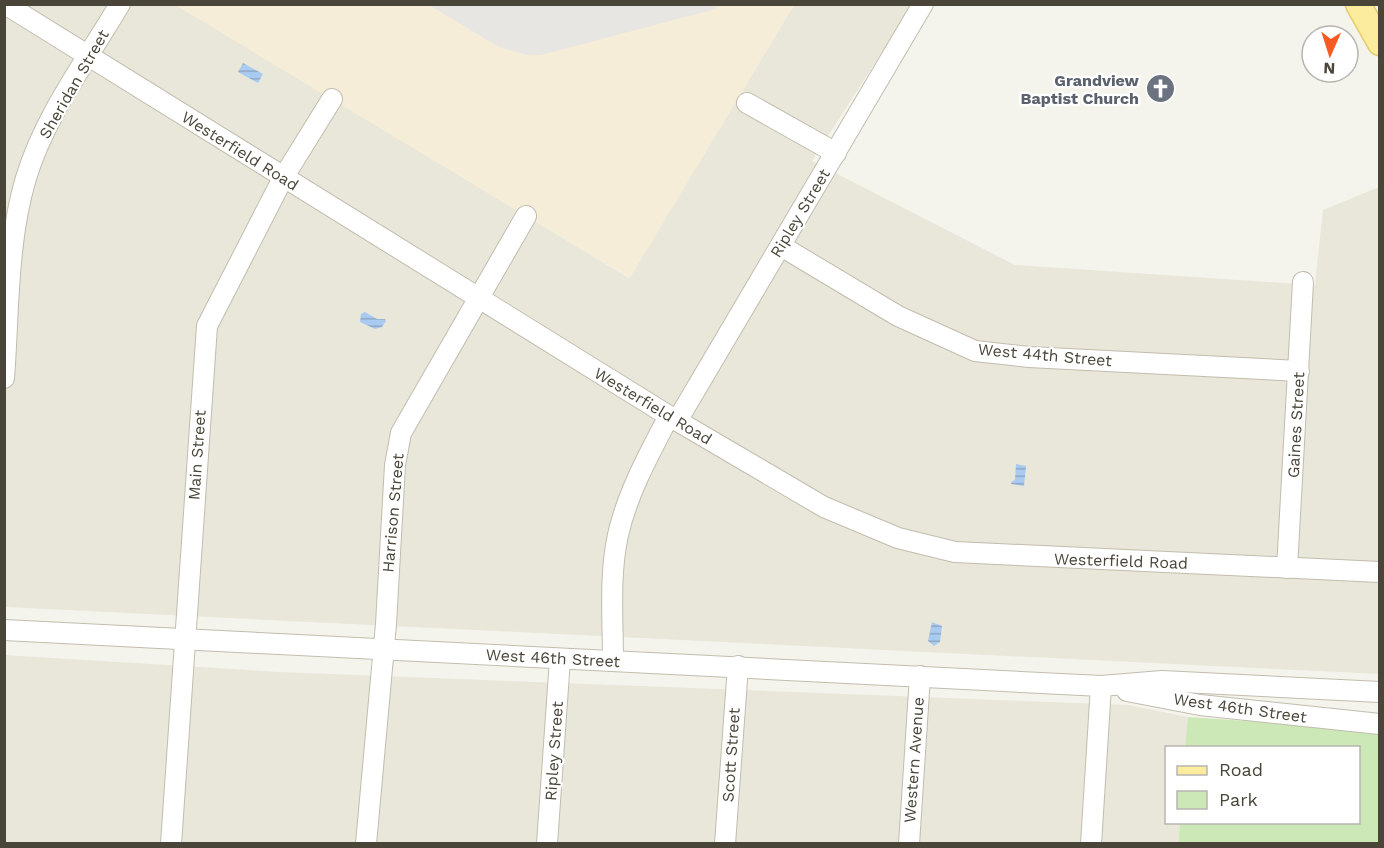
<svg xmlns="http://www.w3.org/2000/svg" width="1384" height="848" font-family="'Work Sans',sans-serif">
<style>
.residential{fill:#e9e6da}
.commercial{fill:#f6edd8}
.green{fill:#cce8b6}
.parking{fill:#e7e6e3}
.water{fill:url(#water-rules)}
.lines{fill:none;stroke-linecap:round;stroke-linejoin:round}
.minor-casing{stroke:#c1bdae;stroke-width:22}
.major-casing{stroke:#e3cd6c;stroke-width:27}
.minor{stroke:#fff;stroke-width:20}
.major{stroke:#fcec9e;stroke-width:24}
.labels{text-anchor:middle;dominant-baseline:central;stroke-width:4.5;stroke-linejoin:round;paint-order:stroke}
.worship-label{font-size:16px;font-weight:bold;fill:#5b616d;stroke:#fff;text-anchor:end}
.street-label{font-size:16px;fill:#4a4539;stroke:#fff}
</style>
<defs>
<pattern id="water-rules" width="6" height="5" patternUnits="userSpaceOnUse" patternTransform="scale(1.5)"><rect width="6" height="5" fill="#aacbf0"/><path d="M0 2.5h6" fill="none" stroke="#8ca7c3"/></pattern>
</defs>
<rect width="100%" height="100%" fill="#f5f4ec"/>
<g class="residential">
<path d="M5,5h172l452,273 165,-273h118l-100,156 203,104 300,20 8,-75 56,-23v487l-1374,-67z"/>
<path d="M4,655l275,17 849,33 60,12 -3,30 -19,1v74l14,1 -2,20h-1173z"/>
</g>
<path class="commercial" d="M175,5h619l-164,273z"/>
<path class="green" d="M1188,717l191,13v113l-201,1 2,-21 178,-1v-74l-173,-1z"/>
<path class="parking" d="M715,5l1,4 -175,46h-14l-28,-8 -70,-42z"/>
<g class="water">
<path d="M243,63l20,11 -5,9 -20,-11z"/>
<path d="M365,312l12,7h8l1,2 -4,6 -7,2 -15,-7 1,-8z"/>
<path d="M1016,464l10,2 -2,20 -13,-2 1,-3 3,-1z"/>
<path d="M932,622l10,4 -2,16 -6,4 -6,-5z"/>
</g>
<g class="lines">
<defs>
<g id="minor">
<path d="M5,4l664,412 155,91 74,31 57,14 425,20"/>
<path d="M747,103l89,50"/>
<path d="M781,246l117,70 77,35 54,6 270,14"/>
<path d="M4,378c5,-66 3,-137 22,-200 19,-63 61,-118 94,-174"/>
<path d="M677,421l246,-417"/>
<path d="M1287,568l16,-286"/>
<path d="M4,630l1097,56 61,-5 218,11"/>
<path d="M613,661c0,-41 -4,-85 5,-126 9,-41 31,-81 51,-119"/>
<path d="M1127,691l73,14 180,19"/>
<path d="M171,844l36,-518 76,-148 49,-79"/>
<path d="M366,844l20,-220 9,-159 6,-32 125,-217"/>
<path d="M547,844l13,-185"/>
<path d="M725,844l13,-178"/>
<path d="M909,844l11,-168"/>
<path d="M1091,844l10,-158"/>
</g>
<path id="major" d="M1358,4l22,39"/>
</defs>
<use href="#minor" class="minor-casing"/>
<use href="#major" class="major-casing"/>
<use href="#minor" class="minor"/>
<use href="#major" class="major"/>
</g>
<defs>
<symbol id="church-disc" viewBox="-11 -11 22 22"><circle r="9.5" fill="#6b7280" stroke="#fff"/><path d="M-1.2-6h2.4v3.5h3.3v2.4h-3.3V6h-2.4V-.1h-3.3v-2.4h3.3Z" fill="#fff"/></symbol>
</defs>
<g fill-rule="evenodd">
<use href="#church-disc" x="1144" y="72" width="33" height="33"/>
</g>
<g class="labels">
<g class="worship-label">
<text x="1139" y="80">Grandview<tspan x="1139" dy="18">Baptist Church</tspan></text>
</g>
<g class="street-label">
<text transform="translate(74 84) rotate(-60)">Sheridan Street</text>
<text transform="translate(240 151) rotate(32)">Westerfield Road</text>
<text transform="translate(800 213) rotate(-59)">Ripley Street</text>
<text transform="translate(1045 355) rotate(5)">West 44th Street</text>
<text transform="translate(653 406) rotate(31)">Westerfield Road</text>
<text transform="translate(1296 425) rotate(-87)">Gaines Street</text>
<text transform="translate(197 455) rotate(-86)">Main Street</text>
<text transform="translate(393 513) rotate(-85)">Harrison Street</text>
<text transform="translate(1121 561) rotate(2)">Westerfield Road</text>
<text transform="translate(553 658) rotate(3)">West 46th Street</text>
<text transform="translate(1240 708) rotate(8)">West 46th Street</text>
<text transform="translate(554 751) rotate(-86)">Ripley Street</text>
<text transform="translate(731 755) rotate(-86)">Scott Street</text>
<text transform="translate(914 760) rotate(-86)">Western Avenue</text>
</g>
</g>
<rect width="1384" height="848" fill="none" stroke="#4a4539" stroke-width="12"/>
<rect x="1165" y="746" width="195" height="78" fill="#ffffff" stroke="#b7b5b0" stroke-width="1.5"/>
<rect x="1177" y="766" width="30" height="9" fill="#fcec9e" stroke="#b7b5b0" stroke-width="1.5"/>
<text x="1219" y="776" font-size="18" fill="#4a4539">Road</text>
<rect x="1177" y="791" width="30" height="18" fill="#cce8b6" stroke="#b7b5b0" stroke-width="1.5"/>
<text x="1219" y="806" font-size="18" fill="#4a4539">Park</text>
<g transform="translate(1330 54) rotate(183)"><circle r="28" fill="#ffffff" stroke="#b7b5b0" stroke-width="1.5"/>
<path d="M0-4.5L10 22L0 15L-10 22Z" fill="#f65a22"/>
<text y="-9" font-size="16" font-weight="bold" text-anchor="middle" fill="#4a4539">N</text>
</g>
</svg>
